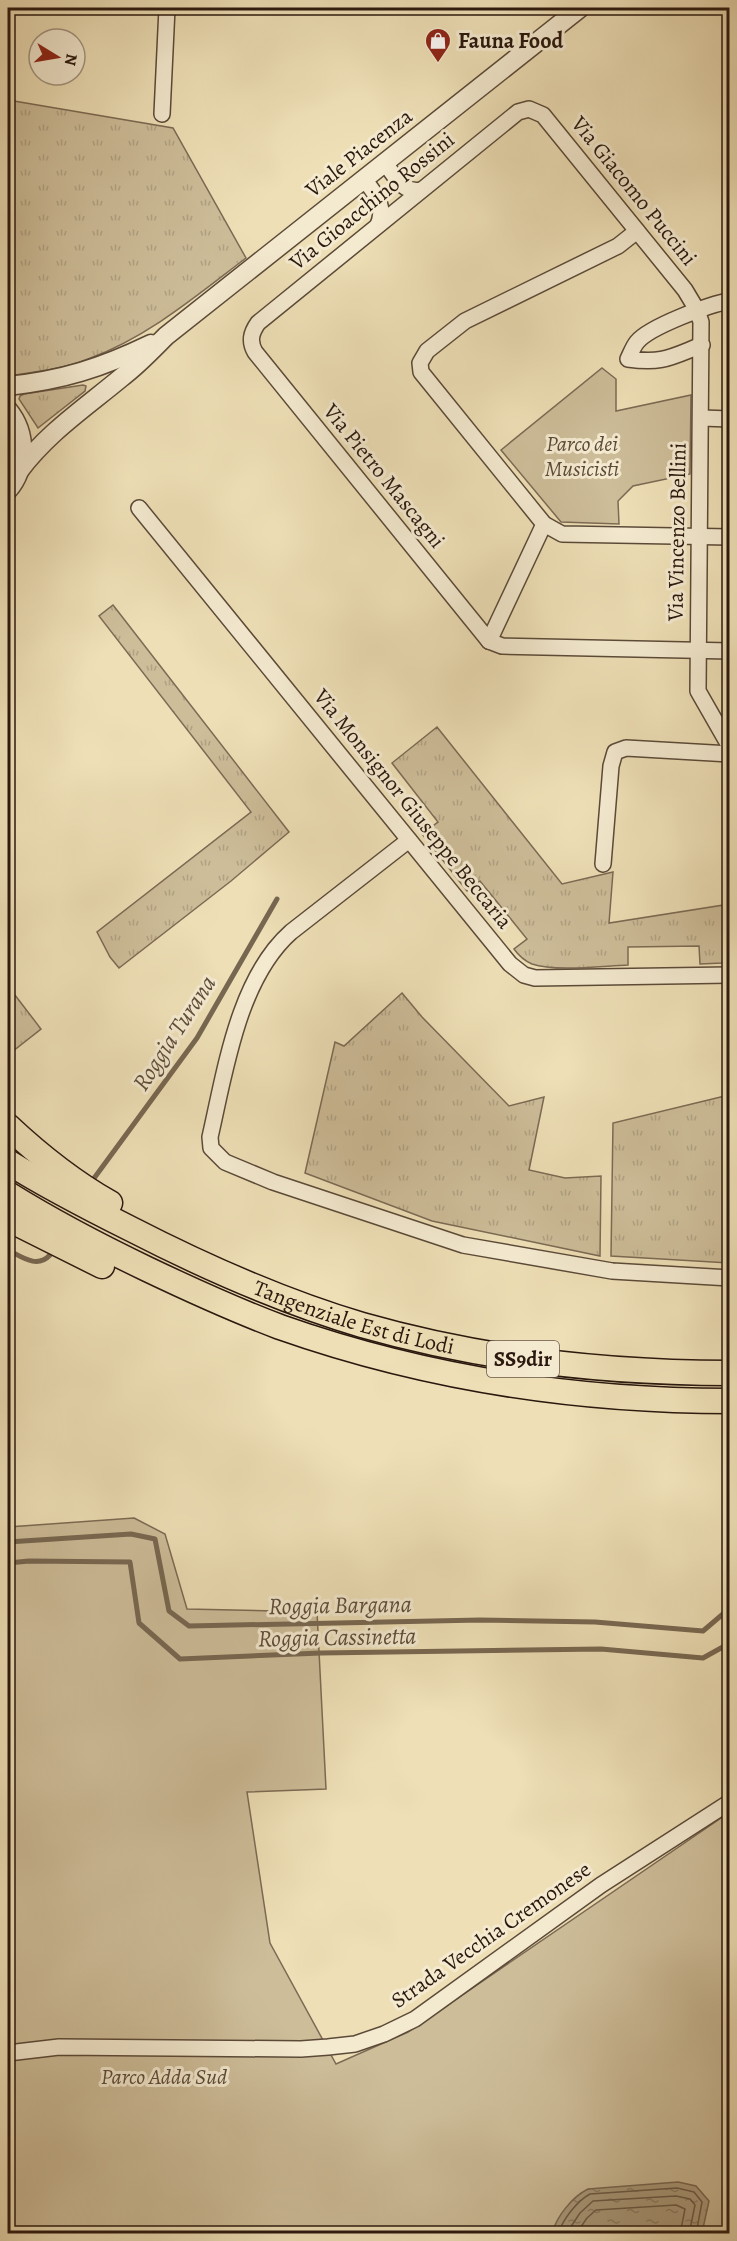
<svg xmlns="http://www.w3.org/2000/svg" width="737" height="2241" font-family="Alegreya,serif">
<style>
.grass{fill:url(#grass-tufts);stroke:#7c6a54;stroke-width:1.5}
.park{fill:#cdbd99;stroke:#7c6a54;stroke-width:1.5}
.water{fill:url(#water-ripples);stroke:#776751;stroke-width:1.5}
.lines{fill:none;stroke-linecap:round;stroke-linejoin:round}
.shore{stroke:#6a5a46;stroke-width:1.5}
.stream{stroke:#776751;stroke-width:5}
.minor-casing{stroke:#5b4a38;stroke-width:18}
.tertiary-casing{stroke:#5b4a38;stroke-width:21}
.trunk-casing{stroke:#2a180e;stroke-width:27}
.minor{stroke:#f4ead0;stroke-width:15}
.tertiary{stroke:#f4ead0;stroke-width:18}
.trunk{stroke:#eedfb6;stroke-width:24}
.labels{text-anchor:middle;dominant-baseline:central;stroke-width:6;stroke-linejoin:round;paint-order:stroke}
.shield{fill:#f4ead0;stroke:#675748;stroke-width:1.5}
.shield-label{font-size:21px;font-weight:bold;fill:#2a180e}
.poi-label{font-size:22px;font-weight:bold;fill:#2a180e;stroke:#f4ead0;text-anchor:start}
.street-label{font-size:22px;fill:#2a180e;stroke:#f4ead0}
.park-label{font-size:22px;font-style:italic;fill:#5b4a38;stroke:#f4ead0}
.water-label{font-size:24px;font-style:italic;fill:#5e4c3a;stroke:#f4ead0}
</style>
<defs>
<pattern id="grass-tufts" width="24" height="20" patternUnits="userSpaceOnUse" patternTransform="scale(1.5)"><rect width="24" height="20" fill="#cdbd99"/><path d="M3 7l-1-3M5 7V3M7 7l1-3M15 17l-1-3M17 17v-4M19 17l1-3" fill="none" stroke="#b0a283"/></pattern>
<pattern id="water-ripples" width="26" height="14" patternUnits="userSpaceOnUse" patternTransform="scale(1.5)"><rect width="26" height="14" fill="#ab9b7d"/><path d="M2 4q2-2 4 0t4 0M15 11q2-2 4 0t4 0" fill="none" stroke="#8b7d65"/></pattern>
</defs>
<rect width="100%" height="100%" fill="#eedfb6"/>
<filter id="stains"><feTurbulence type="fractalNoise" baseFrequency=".00333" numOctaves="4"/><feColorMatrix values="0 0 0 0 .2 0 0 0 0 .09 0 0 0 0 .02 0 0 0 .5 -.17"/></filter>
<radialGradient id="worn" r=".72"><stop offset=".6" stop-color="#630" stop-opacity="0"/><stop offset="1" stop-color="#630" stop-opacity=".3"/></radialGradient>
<g class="grass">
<path d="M8,100l165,28 73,130c-50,38 -98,79 -158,101 -25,10 -53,13 -80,17z"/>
<path d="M83,385l3,1 -1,5 -47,37 -19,-29 1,-3 4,-2z"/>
<path d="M113,605l176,227 -58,49 -112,87 -9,-11 -13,-25 154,-120 -152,-196z"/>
<path d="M437,727l125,157 51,-12 -4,51 115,-18v52l-2,6 -22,1 -1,-18 -71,1v18c-26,1 -73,7 -96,-1 -7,-3 -13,-8 -18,-15l13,-10 -47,-58 -13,10 -45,-57 16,-12 -46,-59z"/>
<path d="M8,986l33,43 -33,26z"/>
<path d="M402,993l20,24 87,89 35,-9 -15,73 36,8 36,-2 -1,80 -168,-35 -127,-48 30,-131 9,4z"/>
<path d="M729,1095v168l-118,-7 2,-133z"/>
</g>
<g class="park">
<path d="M602,368l14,11v32l75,-16 -1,79 -57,12 -15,15 1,23 -58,-2 -60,-72z"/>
<path d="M134,1518l31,16 22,75 130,3 9,177 -79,3 23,151 66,121 72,-32 313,-214 8,-10v425l-721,1v-707z"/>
</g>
<path class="water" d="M678,2182l18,4 13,15 -7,32h-150c5,-17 20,-36 36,-44z"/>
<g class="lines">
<g class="shore">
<path d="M558,2234c5,-15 19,-33 32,-40l87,-6 17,4 8,10 -6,32"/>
<path d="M566,2234l14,-21 13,-12 83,-5 14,3 5,6 -6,29"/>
<path d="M576,2234l11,-16 9,-8 80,-5 9,4 -5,25"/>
</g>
<g class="stream">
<path d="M92,1181l105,-143 80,-139"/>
<path d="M8,1250c14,7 29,19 42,5"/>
<path d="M8,1542l123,-8 24,5 14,72 20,15 291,-6 115,2 108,9 27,-23"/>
<path d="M8,1563l21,-2 101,1 9,61 41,36 141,-6 280,-4 102,9 27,-15"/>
</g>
<defs>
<g id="minor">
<path d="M162,114l5,-106"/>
<path d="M385,163c10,13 18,31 36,27"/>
<path d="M364,179c12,16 22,26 14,46"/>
<path d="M637,231l-19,15 -153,75 -38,30 -7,12 1,9 123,152 18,10 168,3"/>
<path d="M702,345c-31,12 -39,19 -74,14 3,-6 5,-12 9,-17 12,-15 73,-38 93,-41"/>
<path d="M702,418l28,1"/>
<path d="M139,508l371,456 14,11 11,3 195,-3"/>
<path d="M489,641l-234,-289c-6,-11 -4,-19 3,-29l260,-211 11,-3 14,6 142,175 12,20 4,12 -3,369 32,56"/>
<path d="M489,641l13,5 228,5"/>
<path d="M489,641l55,-117"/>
<path d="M409,840l-118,92c-53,47 -66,140 -81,205l1,11 14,14 48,20 190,63 149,26 118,7"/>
<path d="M603,864l8,-98 4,-14 11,-4 104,6"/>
<path d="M8,2053l51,-6 242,2 27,-2 27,-3 29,-10 31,-15 186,-134 129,-83"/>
</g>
<g id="tertiary">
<path d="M8,386c55,-6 93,-18 143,-42"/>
<path d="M8,410c19,23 19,58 0,80"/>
<path d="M19,471c28,-38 67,-64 103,-94 16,-12 30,-27 44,-41l414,-328"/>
</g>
<g id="trunk">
<path d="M8,1126c31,29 65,56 102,77"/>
<path id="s1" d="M8,1162c40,25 81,46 123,67 74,38 150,72 231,96 119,34 243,48 368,48"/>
<path d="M8,1194c45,28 91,52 139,75 44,21 88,41 133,58 145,51 297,74 450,74"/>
<path d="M8,1219l94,47"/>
</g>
</defs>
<use href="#minor" class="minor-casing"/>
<use href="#tertiary" class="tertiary-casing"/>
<use href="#trunk" class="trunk-casing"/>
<use href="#minor" class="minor"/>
<use href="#tertiary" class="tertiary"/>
<use href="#trunk" class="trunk"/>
</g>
<defs>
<symbol id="shop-pin" viewBox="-11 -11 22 30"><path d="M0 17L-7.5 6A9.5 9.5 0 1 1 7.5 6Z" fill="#8f2418" stroke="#f4ead0"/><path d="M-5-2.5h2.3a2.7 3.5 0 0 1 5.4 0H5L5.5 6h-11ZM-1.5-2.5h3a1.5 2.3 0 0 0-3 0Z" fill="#fff"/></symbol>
</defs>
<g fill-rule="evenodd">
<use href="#shop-pin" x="423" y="26" width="30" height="40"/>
</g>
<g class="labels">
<rect class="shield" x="487" y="1341" width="72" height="36" rx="4.5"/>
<g class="shield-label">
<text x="523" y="1359">SS9dir</text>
</g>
<g class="poi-label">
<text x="458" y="41">Fauna Food</text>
</g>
<g class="street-label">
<text transform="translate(359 153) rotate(-38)">Viale Piacenza</text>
<text transform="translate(634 191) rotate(51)">Via Giacomo Puccini</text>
<text transform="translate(372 201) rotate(-39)">Via Gioacchino Rossini</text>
<text transform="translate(384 476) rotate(51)">Via Pietro Mascagni</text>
<text transform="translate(677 532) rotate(-89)">Via Vincenzo Bellini</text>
<text transform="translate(413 809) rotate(51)">Via Monsignor Giuseppe Beccaria</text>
<text stroke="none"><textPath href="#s1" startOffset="381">Tangenziale Est di Lodi</textPath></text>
<text transform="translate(491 1935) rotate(-35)">Strada Vecchia Cremonese</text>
</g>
<g class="park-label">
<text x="582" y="444">Parco dei<tspan x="582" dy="25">Musicisti</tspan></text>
<text x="164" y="2077">Parco Adda Sud</text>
</g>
<g class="water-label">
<text transform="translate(174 1033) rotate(-57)">Roggia Turana</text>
<text transform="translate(340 1605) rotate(-1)">Roggia Bargana</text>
<text transform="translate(337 1637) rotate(-1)">Roggia Cassinetta</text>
</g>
</g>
<rect width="737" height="2241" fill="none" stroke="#eedfb6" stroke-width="30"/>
<rect x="9" y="9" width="719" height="2223" fill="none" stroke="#2a180e" stroke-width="3"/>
<rect x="15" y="15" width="707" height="2211" fill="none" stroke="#2a180e" stroke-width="1.5"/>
<g transform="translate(57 57) rotate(101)"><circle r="28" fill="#f4ead0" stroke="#a39682" stroke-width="1.5"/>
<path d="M0-4.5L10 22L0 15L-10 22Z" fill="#8f2418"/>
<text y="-9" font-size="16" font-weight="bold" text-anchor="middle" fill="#2a180e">N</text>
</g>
<rect width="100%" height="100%" filter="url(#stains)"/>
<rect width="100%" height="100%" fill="url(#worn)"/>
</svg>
